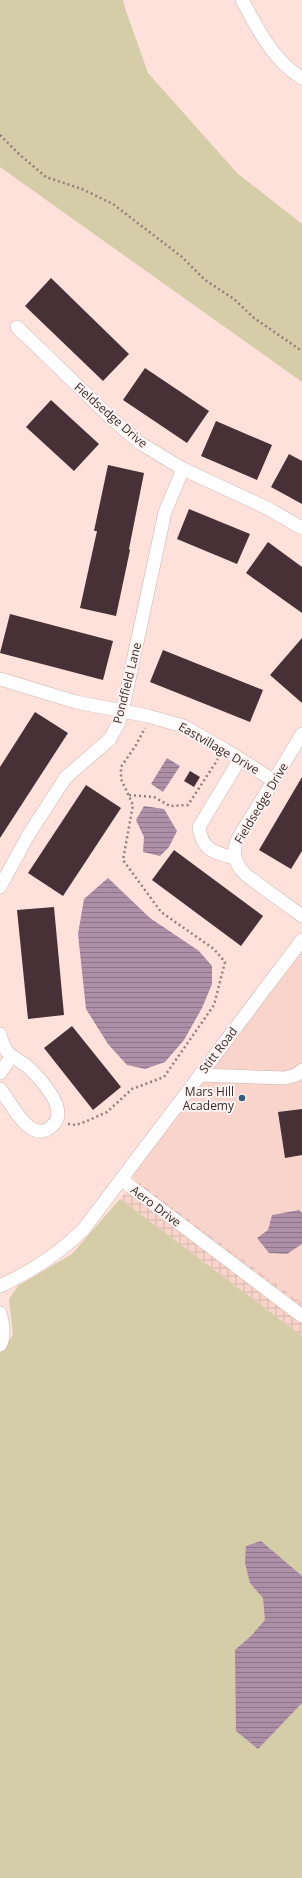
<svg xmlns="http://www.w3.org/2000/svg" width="302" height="1878" font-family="'Open Sans',sans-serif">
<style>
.built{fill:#f9d4cb}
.industrial{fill:url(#industrial-grid)}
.green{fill:#d5cca8}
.water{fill:url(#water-rules)}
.building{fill:#473136}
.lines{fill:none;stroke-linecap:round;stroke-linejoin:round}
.minor-casing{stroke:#cfb3ac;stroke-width:14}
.path{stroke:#937f7b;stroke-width:2.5;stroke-dasharray:2 3;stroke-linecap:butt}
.minor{stroke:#fff;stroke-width:13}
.poi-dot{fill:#2f5e7d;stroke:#fef3f0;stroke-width:1.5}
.labels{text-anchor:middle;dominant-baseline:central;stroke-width:4;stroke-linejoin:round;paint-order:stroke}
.street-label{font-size:12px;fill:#372c29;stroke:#fef3f0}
.poi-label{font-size:12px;fill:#372c29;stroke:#fef3f0;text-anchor:end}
</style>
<defs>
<pattern id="industrial-grid" width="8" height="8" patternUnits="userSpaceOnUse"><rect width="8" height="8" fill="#f9d4cb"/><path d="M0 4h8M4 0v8" fill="none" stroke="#d6b6ae"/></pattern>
<pattern id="water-rules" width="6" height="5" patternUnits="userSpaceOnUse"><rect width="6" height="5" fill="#ad8fa8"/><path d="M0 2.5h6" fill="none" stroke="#8e7589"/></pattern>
</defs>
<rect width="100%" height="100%" fill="#fee1da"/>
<path class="built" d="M302,940v363l-175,-130z"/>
<path class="industrial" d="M136,1180l166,123v33l-182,-137z"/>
<g class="green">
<path d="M0,0h123l2,8 23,65 89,100 65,51v158l-302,-215z"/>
<path d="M120,1199l182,137v542h-302v-525l13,-18 -4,-36 9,-13 54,-32z"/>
</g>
<g class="water">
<path d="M167,758l13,8 -17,26 -12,-8z"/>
<path d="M144,806l20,3 13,22 -8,16 -9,9 -17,-4 1,-15 -8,-17z"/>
<path d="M108,878l42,40 49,33 13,15v18l-10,24 -18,32 -19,22 -20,7 -18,-4 -19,-21 -22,-35 -8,-75 6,-35z"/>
<path d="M299,1210l3,3v31l-15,10 -18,-1 -12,-15 11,-8 4,-15z"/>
<path d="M261,1541l41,35v127l-44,46 -22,-18 -1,-81 16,-14 14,-16 -2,-22 -13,-15 -5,-20 1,-17z"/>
</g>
<g class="building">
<path d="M51,278l78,76 -26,27 -78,-75z"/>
<path d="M145,368l64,43 -22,32 -64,-43z"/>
<path d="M51,400l48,44 -25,27 -48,-44z"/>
<path d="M216,421l56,24 -15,35 -56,-24z"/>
<path d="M289,454l13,7v43l-31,-17z"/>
<path d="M108,465l36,8 -15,76 1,1 -14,66 -36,-8 17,-77h-3z"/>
<path d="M189,509l61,25 -13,30 -60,-25z"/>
<path d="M268,542l34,25v46l-56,-40z"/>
<path d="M10,614l103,27 -10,39 -103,-27z"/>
<path d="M302,638v65l-32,-28z"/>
<path d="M163,650l100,40 -13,32 -100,-40z"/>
<path d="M35,712l33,21 -68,105v-71z"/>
<path d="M190,771l10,6 -6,10 -10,-6z"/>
<path d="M302,777v74l-11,18 -32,-19z"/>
<path d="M86,785l35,23 -58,88 -35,-23z"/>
<path d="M174,850l89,66 -22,30 -89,-66z"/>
<path d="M54,907l10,108 -36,4 -11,-109z"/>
<path d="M72,1026l49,61 -28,23 -49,-62z"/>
<path d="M302,1109v46l-17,3 -7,-46z"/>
</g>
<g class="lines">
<defs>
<g id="minor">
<path d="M242,0c15,28 32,62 60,78"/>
<path d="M17,327l93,90 30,26 43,26 84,39 35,20"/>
<path d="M0,679l76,23 72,14 35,10 44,25 46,29"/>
<path d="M302,734l-63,103c-8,15 -5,26 7,38l56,41"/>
<path d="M234,858c-21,-6 -32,-8 -35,-31l41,-68"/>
<path d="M0,887l29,-53 37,-57 44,-38 9,-17 5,-19 41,-191 18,-43"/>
<path d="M0,1034c5,23 13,21 28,33 9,8 27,29 29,40 2,8 1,14 -5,19 -22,20 -41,-24 -52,-37"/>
<path d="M0,1073l11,-16"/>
<path d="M200,1075l85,3 11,-3 6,-5"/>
<path d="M122,1180l180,136"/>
<path d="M0,1286c31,-14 58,-32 83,-56l219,-290"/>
<path d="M0,1313c3,10 5,23 0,32"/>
</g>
</defs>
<use href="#minor" class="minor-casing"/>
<g class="path">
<path d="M0,135l20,20 26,22 36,12 31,15 69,53 23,23 29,19 20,19 48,33"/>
<path d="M129,795l25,2 16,9 18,-1 30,-46"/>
<path d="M68,1124l8,1 11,-4 20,-9 25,-23 32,-12 50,-72 11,-43 -11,-13 -53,-37 -38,-52 10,-55 -12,-26v-12l15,-22 9,-17"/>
</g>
<use href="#minor" class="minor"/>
</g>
<circle class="poi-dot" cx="242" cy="1098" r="4"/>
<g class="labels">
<g class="street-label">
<text transform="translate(111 415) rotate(41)">Fieldsedge Drive</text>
<text transform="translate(127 683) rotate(-76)">Pondfield Lane</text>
<text transform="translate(219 748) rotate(30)">Eastvillage Drive</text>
<text transform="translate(261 803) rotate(-59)">Fieldsedge Drive</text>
<text transform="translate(218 1050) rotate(-53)">Stitt Road</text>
<text transform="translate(156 1206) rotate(37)">Aero Drive</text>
</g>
<g class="poi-label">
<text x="234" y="1091">Mars Hill<tspan x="234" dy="14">Academy</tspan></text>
</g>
</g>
</svg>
